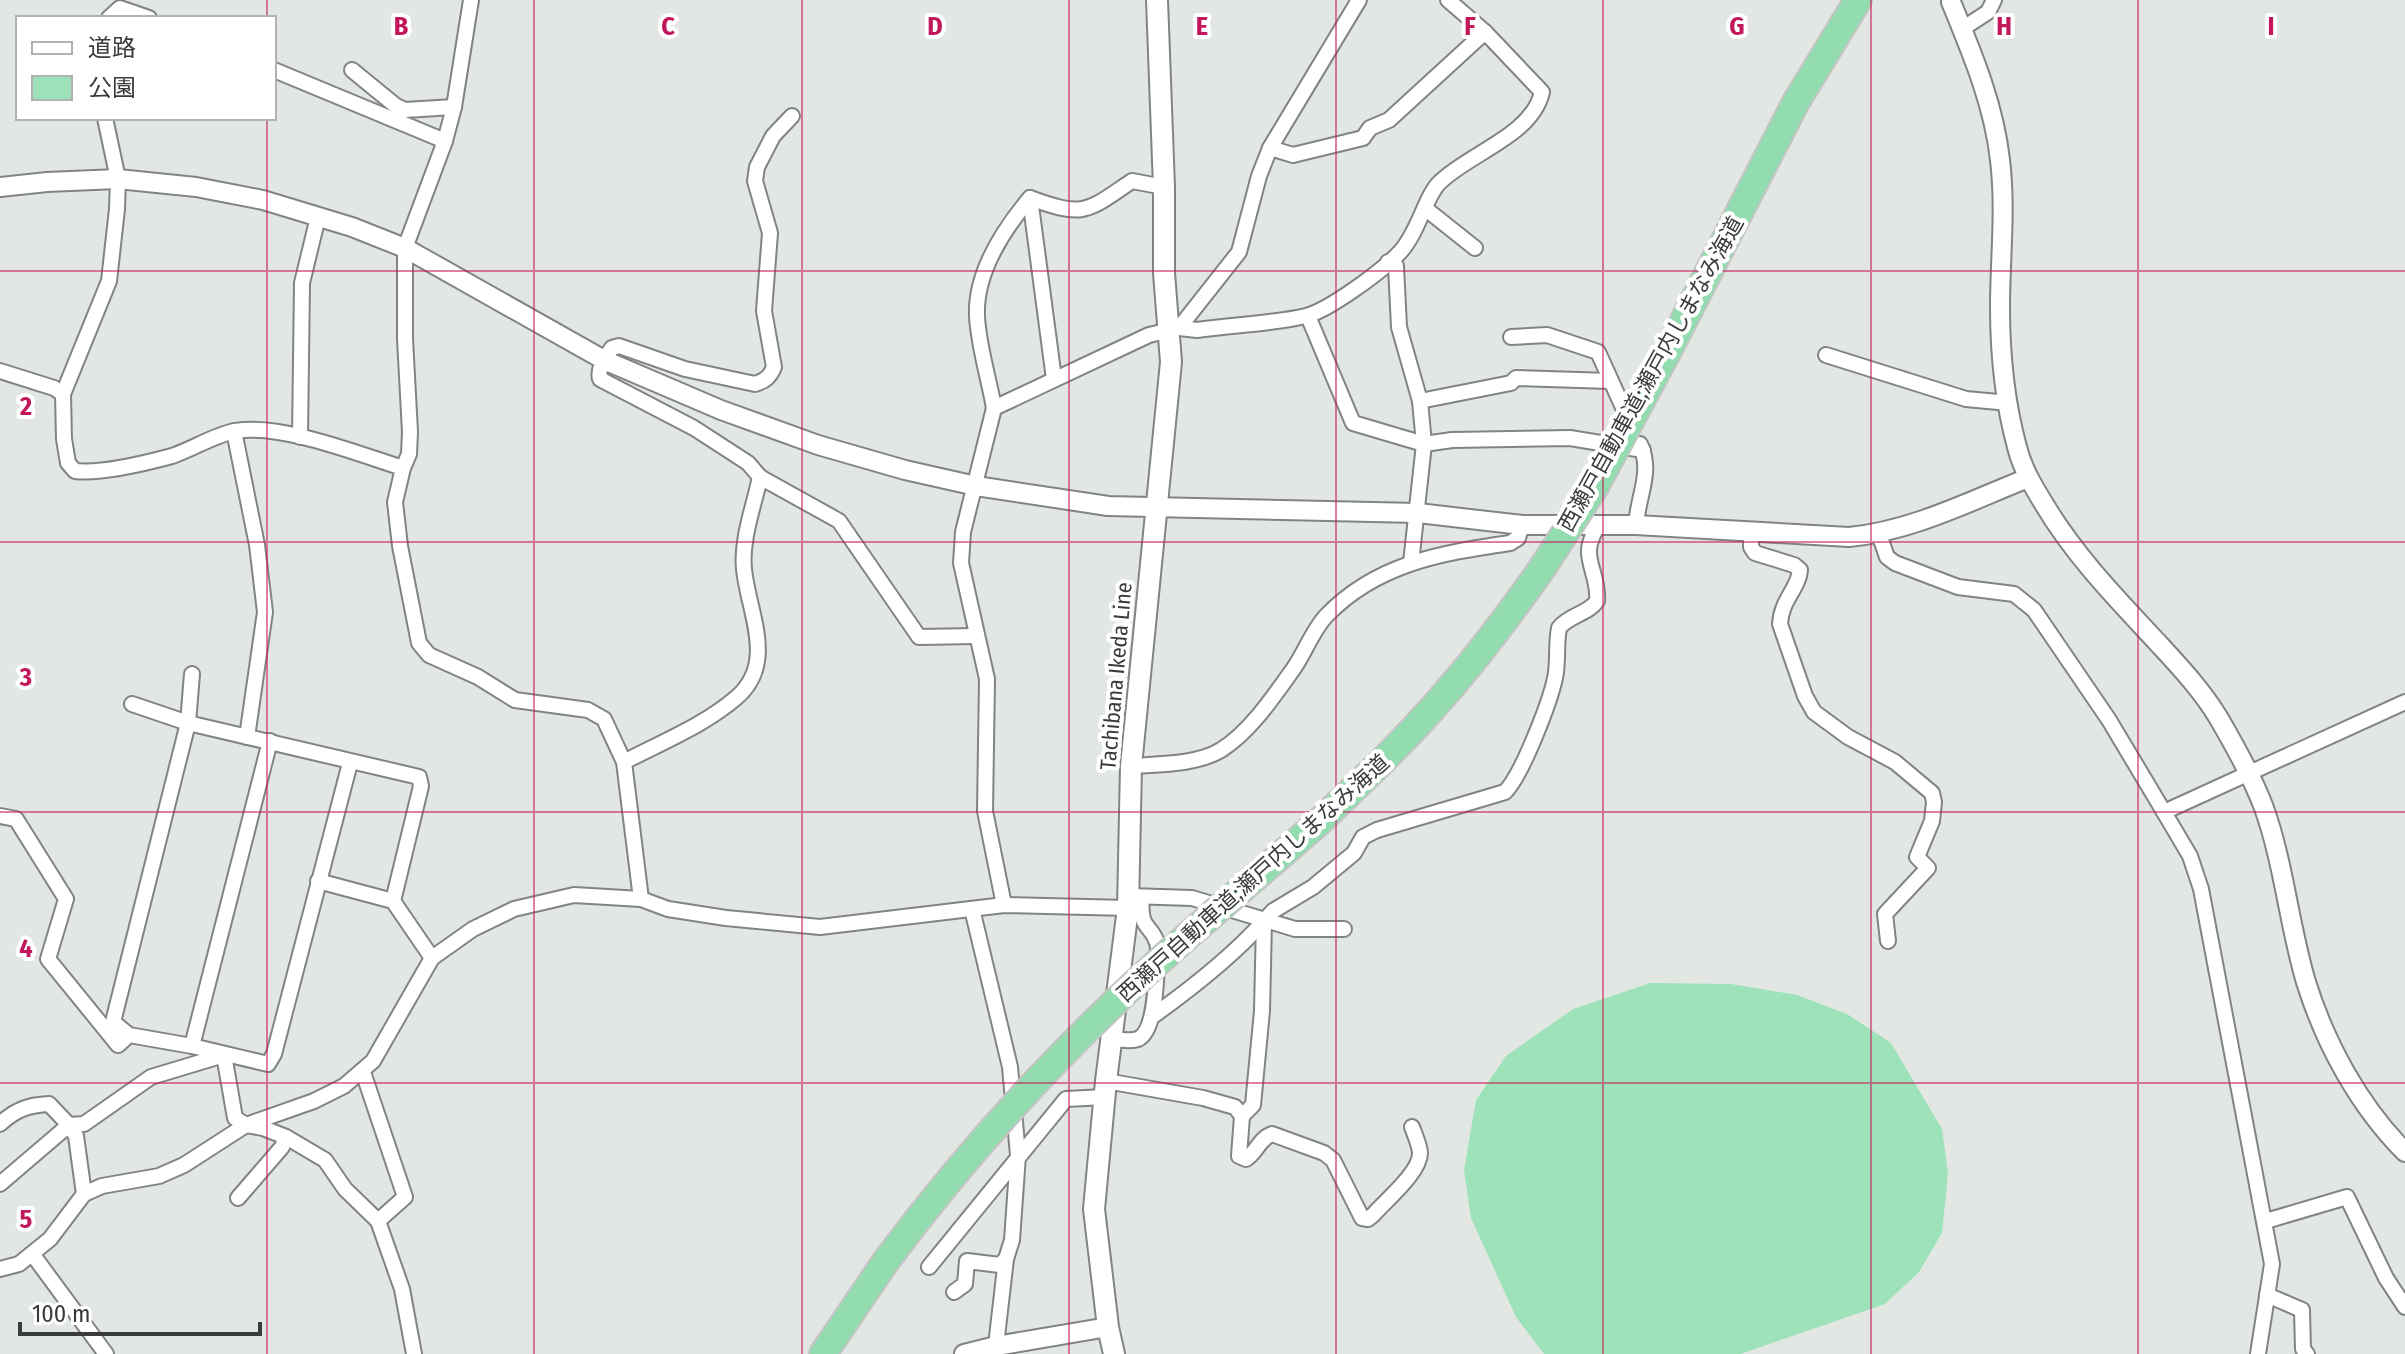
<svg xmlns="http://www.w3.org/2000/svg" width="2405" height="1354" font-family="'Fira Sans Condensed','Noto Sans JP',sans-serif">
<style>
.green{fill:#9de2b8}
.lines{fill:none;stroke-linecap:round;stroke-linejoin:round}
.minor-casing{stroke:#818482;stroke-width:18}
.tertiary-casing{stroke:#818482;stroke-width:22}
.secondary-casing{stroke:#818482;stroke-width:24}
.motorway-casing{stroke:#c4c4c4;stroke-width:30}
.minor{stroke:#fff;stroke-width:14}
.tertiary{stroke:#fff;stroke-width:18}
.secondary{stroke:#fff;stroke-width:20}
.motorway{stroke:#93dcaf;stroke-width:26}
.motorway-bridge-casing{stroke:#c4c4c4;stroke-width:30;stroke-linecap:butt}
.motorway-bridge{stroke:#93dcaf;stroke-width:26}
.grid{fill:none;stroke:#c2185b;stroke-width:2;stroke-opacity:0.55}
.labels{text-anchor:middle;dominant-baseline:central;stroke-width:8;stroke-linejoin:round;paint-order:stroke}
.street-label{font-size:22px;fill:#3a3c3b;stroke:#fff}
.grid-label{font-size:26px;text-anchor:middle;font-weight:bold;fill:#c2185b;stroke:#fff;stroke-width:8;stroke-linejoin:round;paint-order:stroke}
</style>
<rect width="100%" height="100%" fill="#e3e7e4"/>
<path class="green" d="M1650,983l81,1 66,11 50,19 44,29 51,86 6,45 -6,59 -23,39 -34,32 -145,50h-196l-28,-37 -45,-99 -7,-48 12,-70 30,-44 67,-47z"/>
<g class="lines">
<defs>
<g id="minor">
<path d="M109,18l11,-10 29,10"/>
<path d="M1962,29l26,-17 6,-12"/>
<path d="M274,70l171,71"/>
<path d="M352,70l44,36 9,4 49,-3"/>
<path d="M792,116l-19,20 -16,31 -2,14 15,52 -6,78 10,56c-4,10 -9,14 -19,17l-70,-15 -66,-23 -7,2c-6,9 -15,20 -12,31l94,49 54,35 12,14 79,44 80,116 57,-1"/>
<path d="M105,118l13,61 -1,30 -8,72 -46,113 1,45 4,24 7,8c26,3 71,-8 97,-15 21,-7 42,-21 63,-25 46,-8 123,23 168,37l-8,34 5,44 19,97 10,12 49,22 37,23 73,10 16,9 20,43 17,137"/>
<path d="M1270,148l23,7 70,-17 7,-10 19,-8 96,-88"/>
<path d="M1030,198l24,181"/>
<path d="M1426,209l49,39"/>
<path d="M1388,262l8,4 3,61 21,74 4,43 -13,119"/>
<path d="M1308,316l45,107 71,21 28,-4 118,-2 73,12"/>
<path d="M1179,328l18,2c35,-5 74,-6 109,-14 23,-6 78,-46 95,-65 17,-19 25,-55 38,-68 30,-30 93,-47 103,-91l-57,-60 -37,-32"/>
<path d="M1511,337l36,-2 51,17 33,73"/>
<path d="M1826,355l140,44 43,4"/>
<path d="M0,371l54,17 9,6"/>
<path d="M1420,401l91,-18 5,-5 94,3"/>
<path d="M994,408c-5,-29 -16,-64 -17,-92 -2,-43 27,-87 53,-118 55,20 56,14 102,-17l32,6"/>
<path d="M234,431l23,114 8,67 -18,125"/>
<path d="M300,437l2,-154 16,-66"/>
<path d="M403,468l6,-14 1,-22 -5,-93v-91l40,-107 9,-34 17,-107"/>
<path d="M1636,525c2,-30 17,-53 4,-81"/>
<path d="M1751,532v15l4,6 39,12 6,5c-1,18 -19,30 -20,54l25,72 9,16 34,25 47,25 37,31 2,9 -2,19 -15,36 11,11 -43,46 3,27"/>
<path d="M1879,534l8,23 8,6 63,24 56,7 20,16 75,110 55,92 26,44 11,33 71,375 -14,90"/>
<path d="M192,674l-4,49 -75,299 16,13 63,11 76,18 6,-10 76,-291"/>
<path d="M132,704l56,19 231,54 2,9 -28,115"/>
<path d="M624,762c38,-20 81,-37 113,-65 40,-35 11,-85 7,-128 -3,-30 10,-63 16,-92"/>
<path d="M1131,766c28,-2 65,-1 90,-16 29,-18 53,-54 73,-82 11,-16 19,-38 32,-52 51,-53 116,-63 184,-73l8,-5 4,-13"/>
<path d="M2164,812l241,-110"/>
<path d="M0,816l16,3 50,80 -18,60 70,86 11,-10"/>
<path d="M318,881l75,20 39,57"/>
<path d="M1129,896l63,2 103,31h49"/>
<path d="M1004,905l-19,-94 2,-132 -26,-116 2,-31 31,-124 155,-73 30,-7 60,-76 20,-76 11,-28 89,-148"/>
<path d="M1153,1016c39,-28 79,-59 111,-95"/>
<path d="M1112,1039c8,0 18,3 26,0 20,-9 18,-73 20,-93 -6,-24 -19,-13 -16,-49"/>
<path d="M192,1046l78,-305"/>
<path d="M363,1072l42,125 -27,24 24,68 12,65"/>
<path d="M1106,1081l97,17 32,9 7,9 -3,40 7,3c11,-7 13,-20 26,-25l52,19 9,7 29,58 6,1 5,-4c13,-15 48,-43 47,-63 -1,-8 -5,-17 -8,-25"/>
<path d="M1242,1116l11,-11 9,-94 2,-90 9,-10 40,-24 41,-34 9,-16 14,-7 128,-38c17,-17 48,-96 51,-120 2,-15 0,-29 3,-44 10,-13 29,-14 38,-27 2,-20 -9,-36 -8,-51 0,-8 5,-17 8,-24"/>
<path d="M0,1124c15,-14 28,-19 49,-20l20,21 7,11 8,58"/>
<path d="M0,1184l69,-59 15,-1 67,-47 73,-22 11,63 11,7 17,3 23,9 39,23 20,29 33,32"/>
<path d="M238,1198l44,-51 4,-10"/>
<path d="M2266,1221l81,-24 39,81 19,29"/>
<path d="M33,1255l73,99"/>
<path d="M929,1267l137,-168 39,-2"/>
<path d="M0,1269l19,-5 31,-25 34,-45 18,-8 57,-10 25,-11 62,-40 68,-24 30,-15 29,-25 59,-103 41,-29 41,-20 60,-14 67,4 27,10 58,9 94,9 184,-22 124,3"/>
<path d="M954,1292l11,-8 2,-23 33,4 6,-6 6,-19 6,-85 -8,-88 -38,-158"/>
<path d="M2267,1295l35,15 1,39 4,5"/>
<path d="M995,1354l11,-95"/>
</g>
<g id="tertiary">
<path d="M1951,2c21,51 43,103 49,158 6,49 0,99 0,147 0,46 5,96 17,140 5,21 16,39 27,57 31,52 72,94 113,138 22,24 44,47 61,75 17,29 34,59 46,91 20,56 25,117 42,174 19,61 53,124 99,170"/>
<path d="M0,187l47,-5 71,-3 78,8 67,13 89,27 53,21 199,112 117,50 97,35 87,25 71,16 132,20 310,7 104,12h114l213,12c63,-6 121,-36 179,-59"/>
<path d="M964,1354l32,-8 112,-19"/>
</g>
<path id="secondary" d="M1114,1354l-6,-27 -14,-118 12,-128 22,-173 3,-142 40,-404 -7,-89v-86l-7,-187"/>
<g id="motorway">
<path d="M1668,351l128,-249 62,-102"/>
<path d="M1319,822c43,-41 87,-82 126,-128 35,-40 67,-83 98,-127"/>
<path d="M823,1354l63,-93"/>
</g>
</defs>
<use href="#minor" class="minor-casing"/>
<use href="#tertiary" class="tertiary-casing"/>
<use href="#secondary" class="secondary-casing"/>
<use href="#motorway" class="motorway-casing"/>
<use href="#minor" class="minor"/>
<use href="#tertiary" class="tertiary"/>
<use href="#secondary" class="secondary"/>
<use href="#motorway" class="motorway"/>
<defs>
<g id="motorway-bridge">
<path d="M1543,567l53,-82 72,-134"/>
<path d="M886,1261c77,-103 164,-200 259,-287 57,-52 116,-101 174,-152"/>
</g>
</defs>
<use href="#motorway-bridge" class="motorway-bridge-casing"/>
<use href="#motorway-bridge" class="motorway-bridge"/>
</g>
<path class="grid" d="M267,0v18M534,0v1354M802,0v1354M1069,0v1354M1336,0v1354M1603,0v1354M1871,0v1354M2138,0v1354M267,118v1236M0,271h2405M0,542h2405M0,812h2405M0,1083h2405"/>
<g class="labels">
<g class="street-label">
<text transform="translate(1651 374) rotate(-61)">西瀬戸自動車道;瀬戸内しまなみ海道</text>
<text transform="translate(1116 676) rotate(-85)">Tachibana Ikeda Line</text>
<text transform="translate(1253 878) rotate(-42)">西瀬戸自動車道;瀬戸内しまなみ海道</text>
</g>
</g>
<g class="grid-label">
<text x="401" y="35">B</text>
<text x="668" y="35">C</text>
<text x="935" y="35">D</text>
<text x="1202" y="35">E</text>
<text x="1470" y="35">F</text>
<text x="1737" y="35">G</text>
<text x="2004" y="35">H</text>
<text x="2271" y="35">I</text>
<text x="26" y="415">2</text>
<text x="26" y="686">3</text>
<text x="26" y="957">4</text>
<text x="26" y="1228">5</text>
</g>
<rect x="16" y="16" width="260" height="104" fill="#ffffff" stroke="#b0b1b1" stroke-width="2"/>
<rect x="32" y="42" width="40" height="12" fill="#ffffff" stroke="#b0b1b1" stroke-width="2"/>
<text x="88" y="56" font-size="24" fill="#3a3c3b">道路</text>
<rect x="32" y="76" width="40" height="24" fill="#9de2b8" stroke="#b0b1b1" stroke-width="2"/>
<text x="88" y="96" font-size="24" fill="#3a3c3b">公園</text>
<path d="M20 1322v12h240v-12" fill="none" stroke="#3a3c3b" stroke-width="4"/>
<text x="32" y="1322" font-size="24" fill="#3a3c3b" stroke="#ffffff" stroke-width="6" paint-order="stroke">100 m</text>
</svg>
